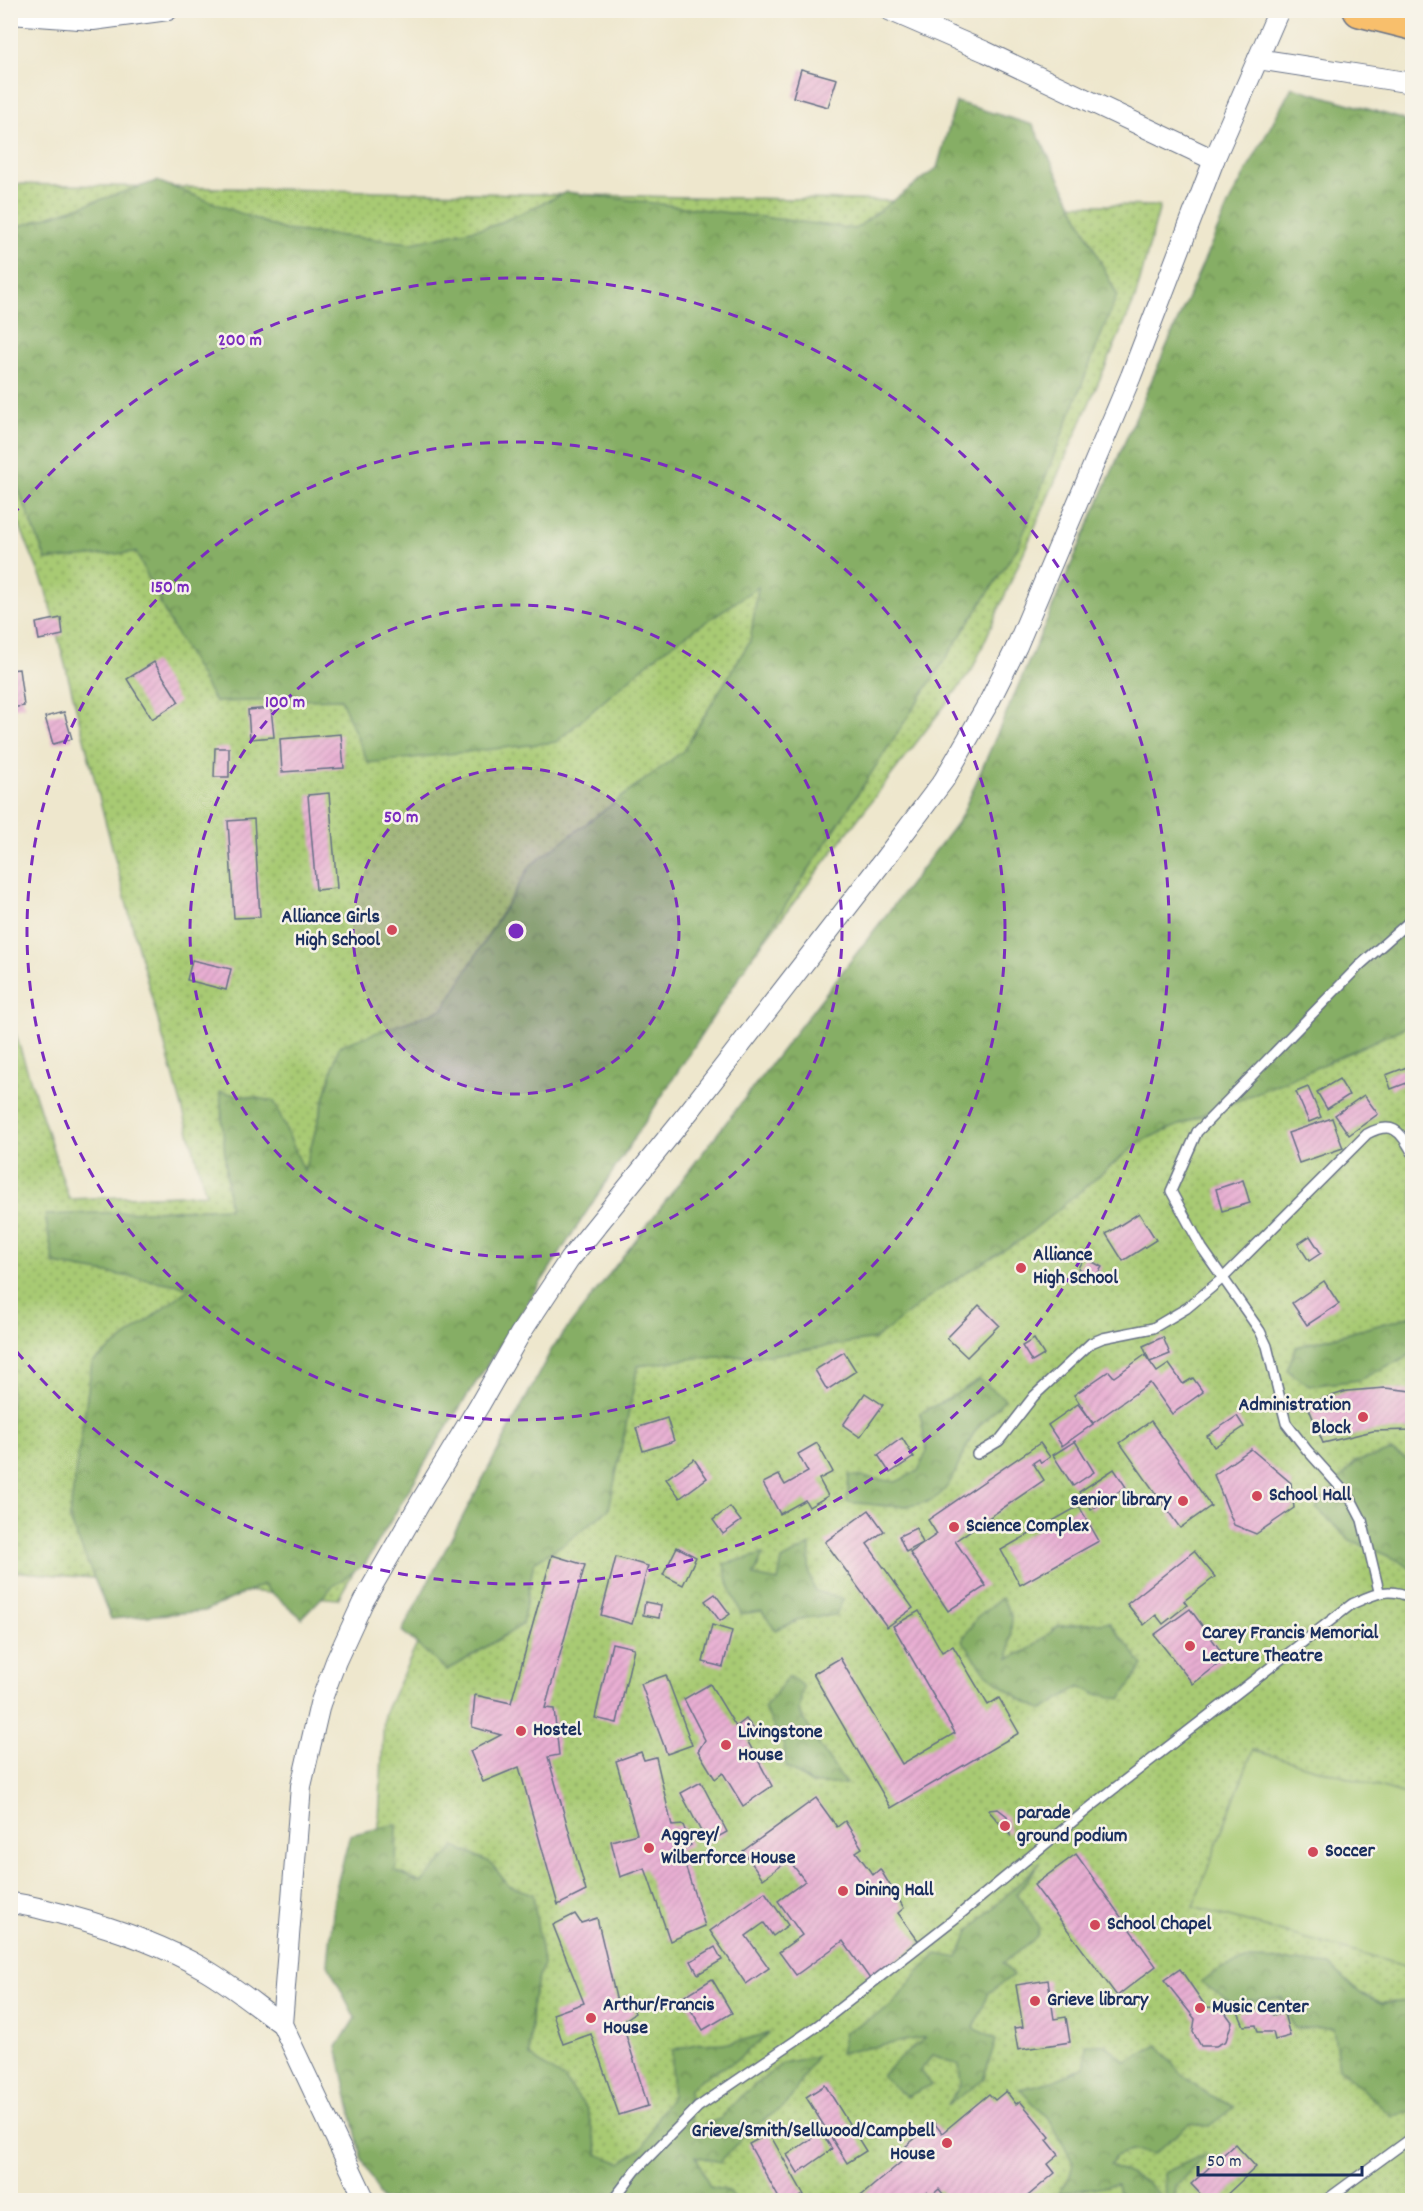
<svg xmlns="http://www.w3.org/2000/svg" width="1423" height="2211" font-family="Dekko,sans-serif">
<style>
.grass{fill:url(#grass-dots);stroke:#627c68;stroke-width:1.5}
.forest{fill:url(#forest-crowns);stroke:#506e62;stroke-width:1.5}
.garden{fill:#a8ca73;stroke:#627c68;stroke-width:1.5}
.building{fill:url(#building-hatch)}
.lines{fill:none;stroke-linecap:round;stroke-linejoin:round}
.lane-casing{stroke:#656f85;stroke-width:12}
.street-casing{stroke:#656f85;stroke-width:22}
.highway-casing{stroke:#656f85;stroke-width:36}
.lane{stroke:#fff;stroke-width:9}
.street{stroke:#fff;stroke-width:20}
.highway{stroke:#f8bf6c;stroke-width:33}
.ring{fill:none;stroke:#7b2cbf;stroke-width:3;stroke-dasharray:10 8}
.poi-dot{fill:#d1495b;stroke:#f7f3e8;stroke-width:2}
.labels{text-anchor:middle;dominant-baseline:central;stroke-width:5;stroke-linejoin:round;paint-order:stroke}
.poi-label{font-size:20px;font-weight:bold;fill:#1b2f5e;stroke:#f7f3e8;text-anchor:start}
.centre{fill:#7b2cbf;stroke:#f7f3e8;stroke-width:3}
.ring-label{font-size:18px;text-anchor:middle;font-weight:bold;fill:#7b2cbf;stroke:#f7f3e8;stroke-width:5;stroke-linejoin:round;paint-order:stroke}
</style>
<defs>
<pattern id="grass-dots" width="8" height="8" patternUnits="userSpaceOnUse" patternTransform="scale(1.5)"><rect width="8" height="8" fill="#a8ca73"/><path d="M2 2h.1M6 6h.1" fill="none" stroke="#88a462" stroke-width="1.8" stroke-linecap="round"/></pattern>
<pattern id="forest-crowns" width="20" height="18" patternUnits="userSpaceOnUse" patternTransform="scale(1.5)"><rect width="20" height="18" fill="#86ae65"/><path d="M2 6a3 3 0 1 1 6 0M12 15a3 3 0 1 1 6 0" fill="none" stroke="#6d8e56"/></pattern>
<pattern id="building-hatch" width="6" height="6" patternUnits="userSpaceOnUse" patternTransform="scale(1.5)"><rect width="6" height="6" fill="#e8aed2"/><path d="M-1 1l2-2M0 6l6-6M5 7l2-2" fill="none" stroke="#c696b7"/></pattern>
</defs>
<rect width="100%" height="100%" fill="#f7f3e8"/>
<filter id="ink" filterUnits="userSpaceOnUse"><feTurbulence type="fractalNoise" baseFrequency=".0167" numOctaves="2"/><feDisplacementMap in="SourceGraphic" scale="12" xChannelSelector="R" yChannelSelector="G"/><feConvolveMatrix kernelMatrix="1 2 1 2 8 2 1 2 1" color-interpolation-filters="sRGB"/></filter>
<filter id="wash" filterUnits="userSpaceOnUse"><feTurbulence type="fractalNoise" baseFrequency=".008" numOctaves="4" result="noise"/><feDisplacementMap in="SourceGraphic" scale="24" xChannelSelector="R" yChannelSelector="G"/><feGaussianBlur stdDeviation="1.35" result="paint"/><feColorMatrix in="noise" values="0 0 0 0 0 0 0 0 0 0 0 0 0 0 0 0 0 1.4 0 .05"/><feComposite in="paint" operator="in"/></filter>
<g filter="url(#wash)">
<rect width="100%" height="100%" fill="#eee7cd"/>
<g class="grass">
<path d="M11,184l1149,22 -25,93 -163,371 -398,519 -236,410 -327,-28 -1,-554 59,182 137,-5 -68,-246 -93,-361 -34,-82z"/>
<path d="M1412,209v1588l-159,-47 -60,157 219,61v232h-961l-75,-316 8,-170 146,-308 398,-538 100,-156z"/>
</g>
<g class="forest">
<path d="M1292,87l110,32 10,11v894l-110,50 -161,67 -117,97 -84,51 -65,50 -104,16 -74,3 -59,8 -29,143 -45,35 -30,18 -12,63 -75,46 -45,-40 151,-284 407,-528 270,-618z"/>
<path d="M956,102l77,23 84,170 -99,252 -580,894 -73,123 -31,21 -32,33 -40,-33 -57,26 -94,8 -42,-101 23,-155 99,-76 -137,-23 -9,-49 184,-7 -9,-116 54,9 30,70 35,-125 104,-37 88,-144 152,-114 67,-110 8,-54 -97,65 -105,90 -188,21 -27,-64 -126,3 -47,-83 -32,-67 -90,8 -35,-90v-241l146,-48 127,49 128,13 83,-18 72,-33 288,37 82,-61z"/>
<path d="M1412,1316v38l-53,26 -50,6 -22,-16 9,-23z"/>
<path d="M979,1379l26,20c-10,11 -22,22 -31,34 -14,21 -20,59 -45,68 -25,10 -56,3 -82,1l2,-27 47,7 22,-11 9,-20 -7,-38 30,-15z"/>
<path d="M1392,1451l20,11v108l-12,-9 -50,-21 -34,-32 39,-46z"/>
<path d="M810,1545l-1,29 6,17 28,8 -7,16 -32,3 -29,12 -13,-19 -21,3 -12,-29 -5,-21 39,-10 -9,22 24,5 4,-21z"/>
<path d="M1002,1598l10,19 -3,41 17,-7 33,-25 50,-4 34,43 -22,34 -26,-5 -15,-8 -37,24 -23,-11 -35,-27 -23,-32 15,-23z"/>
<path d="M789,1676l14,10 -4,25 23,39 24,34h-34l-26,-17 -2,-22 -20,-37z"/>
<path d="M397,1824l-1,47 25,12 34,-36 35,15 19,24 24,8 10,70 -11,37 -2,55 35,24 22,29 12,46 22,8 23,-17 13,-28 15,-22v-45l23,-7 37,-1 37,-10 -36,30 -22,10 -22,16 3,40 28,-10 21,-23 42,-33 33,-7 -29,48 -38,26 -29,32 -24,-6 14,31 19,4 5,9h-352l-21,-43 -24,-110 18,-29 -27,-54 7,-72 15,-57z"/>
<path d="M1041,1862l-24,31 22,33 -2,11 -34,26 10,12 -24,18 -15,35 22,12 -13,40 -36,26 14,-22 -2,-19 -26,-10 -13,16 11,14 -25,12 -24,-21 12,-13 32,-26 -86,16 5,-21 46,-25 25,-32 21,-21 21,4 11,-27z"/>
<path d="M1249,1959l38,1 43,5 30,28 22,10 30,-2v111l-21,4 -52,-48 -6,-40h-39l-12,-30 -32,2 -14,6 -35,-24 21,-14z"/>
<path d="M1086,2044l20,1 20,17 32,-17 20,26 26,21 30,15 -25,19 -20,-2 -35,30 -22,-4 -17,6 -5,9 37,17 15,18h-53l10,-6 -2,-10 -55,9 -6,7h-3l17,-24 3,-13 -23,-43 -31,-31 34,-8 32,-14z"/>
<path d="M1207,2153l-31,33 -1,14h-10l-1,-27z"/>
</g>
<path class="garden" d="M1253,1750l159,47v171l-219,-61z"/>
<g id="blocks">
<g class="building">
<path d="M801,69l36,10 -9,28 -35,-10z"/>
<path d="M61,618l2,17 -24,5 -3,-17z"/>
<path d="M154,662l25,40 -27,17 -25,-40z"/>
<path d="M19,669l5,37 -14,2v-38z"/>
<path d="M271,708l3,29 -24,2 -2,-29z"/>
<path d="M64,712l8,27 -19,5 -8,-27z"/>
<path d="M341,734l3,34 -62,4 -2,-33z"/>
<path d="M215,748h14v29h-15z"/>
<path d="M329,793l8,95 -21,2 -8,-95z"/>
<path d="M254,819l6,98 -26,1 -6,-97z"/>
<path d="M192,960l39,9 -5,21 -39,-10z"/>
<path d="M1412,1065v16l-21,8 -5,-14z"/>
<path d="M1339,1079l10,16 -22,14 -10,-17z"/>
<path d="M1308,1087l13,30 -12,5 -13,-30z"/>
<path d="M1364,1095l14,19 -29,21 -14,-20z"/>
<path d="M1332,1118l11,30 -44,15 -11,-30z"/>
<path d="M1243,1180l7,23 -28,8 -6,-22z"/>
<path d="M1139,1213l17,27 -33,21 -17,-27z"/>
<path d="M1310,1236l11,17 -12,8 -11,-17z"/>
<path d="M1084,1257l18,10 -7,11 -17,-10z"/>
<path d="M1324,1281l15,23 -32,21 -15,-22z"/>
<path d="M979,1305l20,20 -32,32 -20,-19z"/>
<path d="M1163,1337l7,17 -20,8 -7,-16z"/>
<path d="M1034,1339l10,16 -12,7 -10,-16z"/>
<path d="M844,1352l12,19 -29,19 -12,-20z"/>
<path d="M1145,1355l12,17 12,-8 14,20 10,-6 10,14 -31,22 -22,-31 -57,40 -19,-28 35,-24 5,6z"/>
<path d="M1385,1388l27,3v39l-39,1 -50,12 -16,-39 40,-13z"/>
<path d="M865,1393l18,12 -23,32 -17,-12z"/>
<path d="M1078,1404l15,20 -31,22 -14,-21z"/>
<path d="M1237,1416l7,11 -30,20 -7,-11z"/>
<path d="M667,1418l7,23 -31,10 -7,-23z"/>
<path d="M1151,1421l60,85 -31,22 -60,-85z"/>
<path d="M902,1438l12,19 -24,16 -12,-18z"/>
<path d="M1075,1441l19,31 -21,14 -20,-31z"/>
<path d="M817,1443l16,29 -14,7 9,17 -19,11 -4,-7 -25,14 -17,-31 16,-8 6,10 23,-13 -10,-18z"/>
<path d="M1040,1443l10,14 -9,6 -2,-4 -6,4 11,17 -89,61 31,45 -38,25 -38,-58 27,-19 -9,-14z"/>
<path d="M1251,1449l40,34 3,25 -38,26 -22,-9 -20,-50z"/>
<path d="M694,1459l13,19 -27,20 -14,-19z"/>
<path d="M1114,1469l12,18 -35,23 -12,-18z"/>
<path d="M1079,1506l20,35 -79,44 -19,-35z"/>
<path d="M730,1507l11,14 -18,13 -10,-14z"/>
<path d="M869,1510l15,21 -17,13 46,64 -26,19 -62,-85z"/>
<path d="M916,1528l7,15 -17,9 -7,-16z"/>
<path d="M677,1547l19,10 -13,28 -20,-10z"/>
<path d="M1194,1551l21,26 -31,24 3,4 -24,19 -7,-9 -12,10 -17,-21z"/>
<path d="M552,1555l33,10 -40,143 9,1 5,46 -11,2 38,134 -28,14 -39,-138 -36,15 -13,-31 31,-16 -29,-8 3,-32 36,8z"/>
<path d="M616,1557l32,9 -16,58 -31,-9z"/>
<path d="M715,1594l15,20 -10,7 -15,-20z"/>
<path d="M645,1602l16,3 -2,13 -16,-3z"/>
<path d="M1190,1609l36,49 -33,26 -39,-49z"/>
<path d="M919,1611l23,41 11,-6 35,59 11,-7 20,35 -128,75 -78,-134 27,-16 62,106 53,-31 -62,-107z"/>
<path d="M712,1625l20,6 -9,36 -20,-5z"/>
<path d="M612,1643l22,5 -17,75 -22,-5z"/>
<path d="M666,1675l26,70 -25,9 -26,-70z"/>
<path d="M710,1684l26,43 10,-8 11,14 -10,7 25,46 -29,20 -20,-33 -8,6 -17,-28 7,-11 -21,-41z"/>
<path d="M641,1752l3,8 12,-3 16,69 11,-1 8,20 -11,5 25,76 -35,15 -25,-73 -25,9 -9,-36 26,-7 -21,-73z"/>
<path d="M701,1782l26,50 -20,11 -26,-50z"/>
<path d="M816,1798l21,29 8,-6 17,27 -6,4 17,23 7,-6 24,39 -6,5 22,30 -50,36 -27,-38 -47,34 -17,-23 23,-17 -24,-34 27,-20 -16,-21 -26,19 -20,-28z"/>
<path d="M998,1809l9,7 3,19 -22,-25z"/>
<path d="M1076,1854l80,112 -39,30 -83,-111z"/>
<path d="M765,1892l23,33 -15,11 -9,-13 -18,13 23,32 -23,16 -36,-53z"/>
<path d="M575,1914l6,9 16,-5 20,84 11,-7 7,18 -13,9 26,84 -29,9 -28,-81 -28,10 -10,-30 31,-11 -31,-78z"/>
<path d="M715,1947l7,13 -24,14 -7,-13z"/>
<path d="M1180,1969l26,38 16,1 10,14 -6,19 -10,5h-15l-8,-14 2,-13 -31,-39z"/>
<path d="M712,1979l20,34 -29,17 -20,-33z"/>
<path d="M1048,1980l6,39 12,-2 4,25 -52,8 -4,-22 9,-1 -7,-42z"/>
<path d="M1267,2005l6,10 11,-2 6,23 -15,4 -2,-8h-15l-2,-7 -12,1 -6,-14z"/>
<path d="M825,2085l41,66 -19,12 -41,-66z"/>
<path d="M1006,2091l10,13 4,-3 30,36 -3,3 12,15 -11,9 7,9 -32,27h-75l-9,-11 -9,8 -3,-5 -10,8h-61l56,-47 -6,-7 28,-23 8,10 47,-39 6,6z"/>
<path d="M821,2132l11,17 -34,24 -11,-18z"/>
<path d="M769,2133l35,62 -10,5h-14l-31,-56z"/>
<path d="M1235,2144l21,23 -35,33h-15l-15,-16z"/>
</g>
</g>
</g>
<g filter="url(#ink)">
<use href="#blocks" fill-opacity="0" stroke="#656f85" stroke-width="1.5"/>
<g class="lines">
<defs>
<g id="lane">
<path d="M977,1454l22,-13 35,-45 57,-53 12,-5 50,-10 34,-20 36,-30 144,-144c25,-13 33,-4 45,18"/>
<path d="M1379,1591l-17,-71 -11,-21 -44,-49 -21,-27 -19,-77 -7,-15 -58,-83 -31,-57 26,-59 162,-166 53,-47"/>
<path d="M613,2200l23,-30 62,-63 119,-81 136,-106 140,-115 259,-201c22,-10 36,-18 60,-6"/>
<path d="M1326,2200l86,-63"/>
</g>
<g id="street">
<path d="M889,10l97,42 228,108"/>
<path d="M10,14l83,6 75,-10"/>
<path d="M1258,59l154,24"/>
<path d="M10,1903c21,2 40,8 59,13 48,13 94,29 137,54 27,16 51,36 76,54"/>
<path d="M365,2200l-83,-176 19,-238 19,-82 16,-43 27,-59 57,-99 60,-99 40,-70 49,-74 122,-151 192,-248 61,-81 45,-78 28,-56 114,-270 83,-216 65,-150"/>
</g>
<path id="highway" d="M1360,10l52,13"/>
</defs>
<use href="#lane" class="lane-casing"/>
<use href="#street" class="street-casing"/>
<use href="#highway" class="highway-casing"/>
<use href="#lane" class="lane"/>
<use href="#street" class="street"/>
<use href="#highway" class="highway"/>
</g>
</g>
<circle cx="516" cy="931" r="163" fill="#7b2cbf" fill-opacity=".12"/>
<g class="ring">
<circle cx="516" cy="931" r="163"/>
<circle cx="516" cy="931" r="326"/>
<circle cx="516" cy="931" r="489"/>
<path d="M12 516A653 653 0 1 1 12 1346"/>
</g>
<g class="poi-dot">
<circle cx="392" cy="930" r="6"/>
<circle cx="1021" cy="1268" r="6"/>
<circle cx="1363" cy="1417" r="6"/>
<circle cx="1257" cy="1496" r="6"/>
<circle cx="1183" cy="1501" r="6"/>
<circle cx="954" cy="1527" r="6"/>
<circle cx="1190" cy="1646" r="6"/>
<circle cx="521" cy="1731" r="6"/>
<circle cx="726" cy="1745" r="6"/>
<circle cx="1005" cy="1826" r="6"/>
<circle cx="649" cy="1848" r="6"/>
<circle cx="1313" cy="1852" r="6"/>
<circle cx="843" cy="1891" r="6"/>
<circle cx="1095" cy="1925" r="6"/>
<circle cx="1035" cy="2001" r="6"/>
<circle cx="1200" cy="2008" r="6"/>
<circle cx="591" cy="2018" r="6"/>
<circle cx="947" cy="2143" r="6"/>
</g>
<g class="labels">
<g class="poi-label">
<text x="380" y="918" text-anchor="end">Alliance Girls<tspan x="380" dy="23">High School</tspan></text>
<text x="1033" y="1256">Alliance<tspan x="1033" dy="23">High School</tspan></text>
<text x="1351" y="1406" text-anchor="end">Administration<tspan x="1351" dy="23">Block</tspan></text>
<text x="1269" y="1496">School Hall</text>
<text x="1171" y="1501" text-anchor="end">senior library</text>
<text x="966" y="1527">Science Complex</text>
<text x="1202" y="1634">Carey Francis Memorial<tspan x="1202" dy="23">Lecture Theatre</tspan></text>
<text x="533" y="1731">Hostel</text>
<text x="738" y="1733">Livingstone<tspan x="738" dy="23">House</tspan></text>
<text x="1017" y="1814">parade<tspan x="1017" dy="23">ground podium</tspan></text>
<text x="661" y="1836">Aggrey/<tspan x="661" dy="23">Wilberforce House</tspan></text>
<text x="1325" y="1852">Soccer</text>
<text x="855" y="1891">Dining Hall</text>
<text x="1107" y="1925">School Chapel</text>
<text x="1047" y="2001">Grieve library</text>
<text x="603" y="2006">Arthur/Francis<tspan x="603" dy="23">House</tspan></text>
<text x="1212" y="2008">Music Center</text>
<text x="935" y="2132" text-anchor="end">Grieve/Smith/Sellwood/Campbell<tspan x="935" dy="23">House</tspan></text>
</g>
</g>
<circle cx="516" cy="931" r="9" class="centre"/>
<g class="ring-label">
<text x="240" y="345">200 m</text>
<text x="170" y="592">150 m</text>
<text x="285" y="707">100 m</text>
<text x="401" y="822">50 m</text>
</g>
<rect width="1423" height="2211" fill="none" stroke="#f7f3e8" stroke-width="36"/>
<path d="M1198 2166v9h164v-9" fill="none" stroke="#1b2f5e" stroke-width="3"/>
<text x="1207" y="2166" font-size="18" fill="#1b2f5e" stroke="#f7f3e8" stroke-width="4.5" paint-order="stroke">50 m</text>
</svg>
